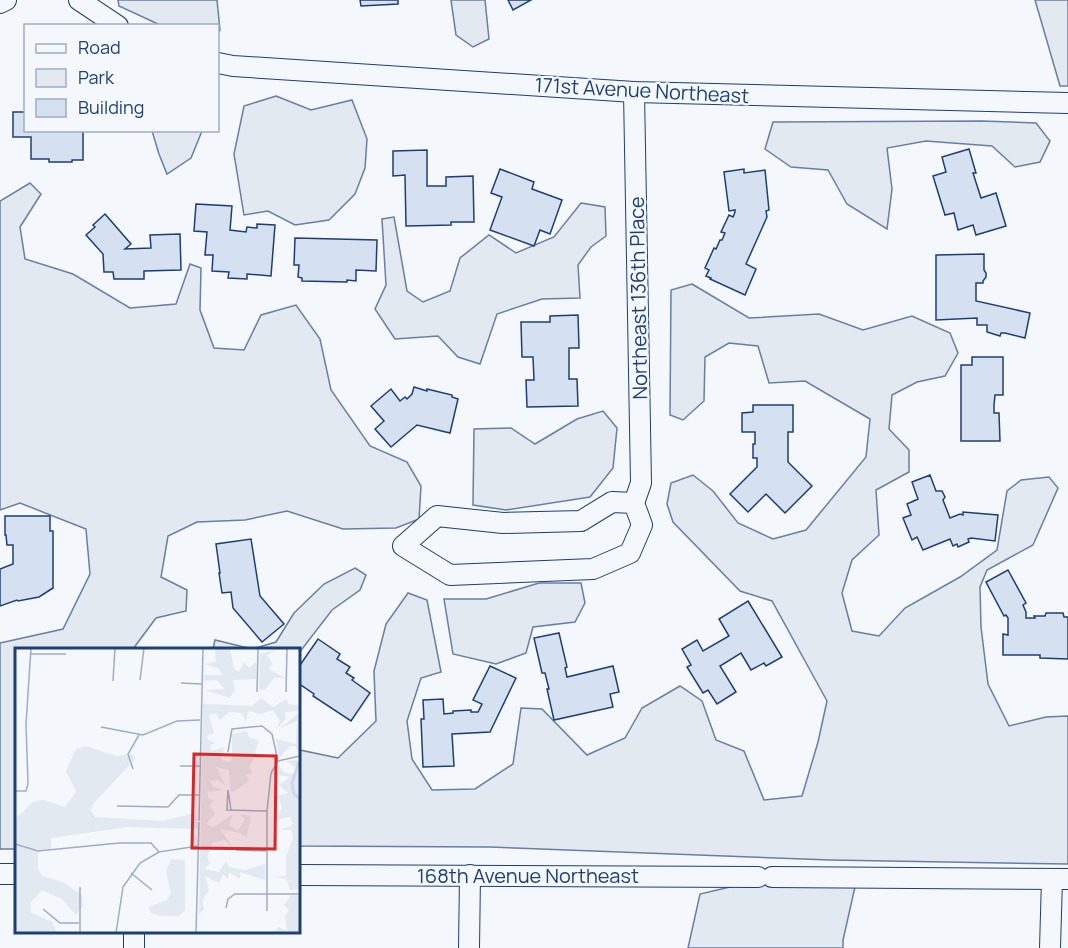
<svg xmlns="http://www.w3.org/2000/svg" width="1068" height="948" font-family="Manrope,sans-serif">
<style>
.green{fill:#e3e9f0;stroke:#687fa3;stroke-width:1.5}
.building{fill:#d5e0f0;stroke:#1d3f73;stroke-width:1.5}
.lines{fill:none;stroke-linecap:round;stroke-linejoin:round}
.street-casing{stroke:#1d3f73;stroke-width:22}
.street{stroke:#f4f7fb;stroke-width:20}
.labels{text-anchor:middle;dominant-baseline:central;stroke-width:4.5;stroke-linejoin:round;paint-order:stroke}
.street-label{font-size:20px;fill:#1d3f73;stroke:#f4f7fb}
.inset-river{fill:none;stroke:#cfd7e4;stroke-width:3}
.inset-road{fill:none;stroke:#9eadc5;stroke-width:1.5}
.view{fill:#d62828;fill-opacity:0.15;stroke:#d62828;stroke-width:3}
.inset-edge{fill:none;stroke:#1d3f73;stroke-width:3}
</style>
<rect width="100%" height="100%" fill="#f4f7fb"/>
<g class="green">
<path d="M118,0h99l3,30 -2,3v-7l-58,-1 -41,-19z"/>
<path d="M451,0h34l4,39 -16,8 -17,-12z"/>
<path d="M1035,0h33v86h-8z"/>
<path d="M276,96l35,14 41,-10 15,39 -2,29 -10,26 -26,26 -34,5 -27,-14 -24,4 -10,-61 10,-48z"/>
<path d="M982,121l54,2 14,18 -10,21 -25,5 -23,-21 -66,-5 -39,7 5,41 -5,40 -40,-25 -19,-34 -37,-3 -26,-18 8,-27z"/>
<path d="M152,131v-1l50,1 -11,27 -24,16 -8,-20z"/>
<path d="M30,183l11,11 -21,33 5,32 48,15 57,34 46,-4 14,-40 11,4 -1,42 14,38 30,2 17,-35 35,-10 24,34 11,51 39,56 37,16 14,24 -2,33 -23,9 -53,1 -56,-18 -42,9 -48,2 -29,14 -7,41 26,13 -1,21 -30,7 -23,31 -117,1v199h-16v-206l63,-14 27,-55 -4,-45 -66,-26 -20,7v-309z"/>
<path d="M581,203l24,4 1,29 -15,11 -13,18 2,33 -38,1 -45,15 -17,50 -22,-7 -20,-21 -43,3 -20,-30 11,-24 -4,-66 12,-2 13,74 16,11 27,-11 10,-33 29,-23 27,18 38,-16z"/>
<path d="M692,284l57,34 70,-4 44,16 49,-14 38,17 8,20 -13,23 -28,6 -25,13 -3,34 20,21v22l-33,18 3,45 -27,25 -10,33 10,38 27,5 26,-28 55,-31 37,-27 10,-59 14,-11 28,-3 9,11 -25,57 -46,25 -7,17 1,40 7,57 21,42 37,-9 22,-1v148l-238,-4 -341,-13 -190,-1v-98l1,2 38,8 38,-37 -2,-50 12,-47 22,-31 19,7 14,72 -20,6 -14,43 5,38 20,31 43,-1 38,-25 8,-56 21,1 45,46 38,-17 17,-30 38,-22 22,15 14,39 28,11 20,49 38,-4 16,-54 9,-41 -55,-100 -32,-10 -67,-69 -6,-18 4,-21 22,-8 20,16 25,32 35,16 33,-9 60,-73 4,-38 -65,-38 -36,2 -11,-37 -29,-3 -24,14 -1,44 -21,19 -13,-5 1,-125z"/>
<path d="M603,411l14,17 -4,40 -23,29 -84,13 -33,-5 1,-76 37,-1 24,16 42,-25z"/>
<path d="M355,568l11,7 -6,15 -28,20 -33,43 -1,-3 -85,-1 2,-9 37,9 24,-7 18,-29 30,-29z"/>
<path d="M539,583h42l4,20 -10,19 -42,5 -7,26 -30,11 -43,-10 -9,-55h42z"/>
<path d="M772,877l85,1 -14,62v8h-155l12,-54z"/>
</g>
<g class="building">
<path d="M360,0h38v4l-37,2z"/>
<path d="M508,0h23l-18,10z"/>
<path d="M13,112h13v18h57v30h-11v2h-23v-3h-18v-22h-18z"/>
<path d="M969,149l7,24h-3l8,25 15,-5 10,33 -30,9 -3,-10 -15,5 -4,-17 -9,2 -12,-39 13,-4 -4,-15z"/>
<path d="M427,150v36h19v-9l27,-1 1,46h-23v3l-45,1 -1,-51 -12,1v-25z"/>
<path d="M500,169l34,13 -2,7 30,11 -12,34 -10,-4 -6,16 -44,-16 12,-33 -11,-4z"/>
<path d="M744,169v4l21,-3 4,40 -3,1 1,6 -21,47 10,5 -11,26 -35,-16 1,-1 -5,-2 3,-6 -4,-2 9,-20 2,1 4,-9h2l3,-7 -4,-1 8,-17 4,2 2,-5v-2l-6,1 -5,-39z"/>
<path d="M196,204l36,2 -2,24 16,2 1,-5 10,1v-4l18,1 -4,51 -24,-2v5l-19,-1 1,-6 -17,-1 1,-16h-8l2,-23 -13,-1z"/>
<path d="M105,214l26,30 -6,5 26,-1 -1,-13 30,-1 1,36 -37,1v8h-30l-1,-7h-9l-1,-18 -17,-19 9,-8 -2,-2z"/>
<path d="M295,238l82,2 -1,31 -20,-1v11l-9,-1v2l-45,-1v-3l-4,-1 1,-12h-5z"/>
<path d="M984,254v16l2,3v4l-3,4v2h-7v18l54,12 -5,25 -20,-5h-4l-1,3 -13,-4v-7h-10v-7l-41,2v-65z"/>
<path d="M578,315l1,33h-10v31h8l1,27 -51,1 -1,-27h8l-1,-23h-11l-1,-35h29v-6z"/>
<path d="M972,357h31v38h-8l-1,10v8h5l1,28h-39v-76h11z"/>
<path d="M414,387l13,4v-2l25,6v2l6,2 -8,34 -33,-8 -26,22 -16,-18 9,-8 -13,-15 20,-17 9,12 5,-4 2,2 5,-5z"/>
<path d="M753,405h40v27h-5v30l24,24 -27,27 -19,-19 -18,18 -18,-18 27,-27v-9h-4v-14h2v-12h-13v-19l11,-1z"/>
<path d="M930,475l6,16h6l3,6 -2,3 7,18 10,-4 3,1v-3l35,3 -3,26 -24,-3 -3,1 1,3 -11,5 -1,-3 -4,2 -3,-7 -27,11 -6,-13 -5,3 -9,-22 8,-3 -4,-11 11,-5 -6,-17z"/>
<path d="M5,516h45v15h3v57l-14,9 -21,4 -1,-1 -17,6v-37l13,-5v-19h-6l-1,-10h-1z"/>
<path d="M251,539l9,57 24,28 -22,18 -29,-34 -2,-16 -9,1 -3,-20h1l-4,-29z"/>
<path d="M1008,570l18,33 -3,2 3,7v6h9l-1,-2h11l1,-3h17l1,4h4v42l-28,-1v-3h-37v-21l5,1v-17l-2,-3 -2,1 -18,-34z"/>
<path d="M748,601l34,56 -16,9 -2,-3 -13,7 -10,-17 -21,13 16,26 -19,12 -9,-14 -5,3 -16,-26 4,-2 -9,-16 15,-9 6,11 26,-15 -10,-17z"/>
<path d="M559,633l8,34 -2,1 2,9 46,-11 6,26 -9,2 3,13 -59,13 -7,-31h2l-4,-16h-3l-8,-35z"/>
<path d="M318,639l22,15 -3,5 13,8 -4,6 8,5 -2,2 18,13 -19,28 -38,-25 1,-2 -16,-11v-15z"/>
<path d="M490,666l26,12 -26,54 -38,2 2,32 -31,1 -2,-48h3l-1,-19 20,-1 1,15 9,-1v-2l18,-1v2h7l4,-8 -9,-4z"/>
</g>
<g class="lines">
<defs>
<g id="street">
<path d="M79,0l39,26"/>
<path d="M0,3l6,-3"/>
<path d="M218,63l15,3 401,26 434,11"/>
<path d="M634,92l7,391 -7,20 8,22 -12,28 -37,16 -143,6 -47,-29 34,-30 66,7 78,-2 31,-19 22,1"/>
<path d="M0,874h16"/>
<path d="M298,875l460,2"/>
<path d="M772,877l296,2"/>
<path d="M134,932v16"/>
<path d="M469,948l1,-73"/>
<path d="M1050,948l2,-69"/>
</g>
</defs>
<use href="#street" class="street-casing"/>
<use href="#street" class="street"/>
</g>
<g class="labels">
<g class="street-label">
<text transform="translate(642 90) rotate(3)">171st Avenue Northeast</text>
<text transform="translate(638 298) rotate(-91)">Northeast 136th Place</text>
<text x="528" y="875">168th Avenue Northeast</text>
</g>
</g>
<g transform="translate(15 648)">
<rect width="285" height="285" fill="#f4f7fb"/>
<path d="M200,1h15l4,20 5,3 5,-10 5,6 7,-6v17l-23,1 2,10 -5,8 -26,-8 21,-1 -8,-9 -13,1v-6h18l-4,-7 -14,-4 12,-2zM260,2l-8,5 5,8 -3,6 16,9h-11l-9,12h-6l1,-36zM246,50l12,9 14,-8 1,5 12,2v5l-15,1 1,7 -10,10 4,-8 -7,-11 -13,4 -12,-3 -2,11 -4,-9 -13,-1 -9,8 -4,-7 -7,2 5,18 -7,3 1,4 8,3 -5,1v7l15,-4 -6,7 2,6 8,2 2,-5v-23l15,-3 2,6 10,4 -4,11 5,6h-6l-5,9 4,6 -7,1 3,7 -16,11 -3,-2 -1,-20 -13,-3 10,19 -8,-6 -8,1 3,6 11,3 -17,2 2,7 5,1 -4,6 5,8 -9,10 8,3 19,-13 -4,11 9,6 7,-12 -6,-5 12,2 -5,22 -6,-5 -20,-4 13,18 -9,-7 -12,3 -5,15 3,5 -6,6 15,3 7,-11 3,6 16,3 20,-6v16l-25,-8v7l-11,-7 -1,7 -5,-5 -4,9 -14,-7 4,14 -7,11 2,8 -5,5 4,-210 49,2zM285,64v42l-5,-8h-5l-11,12 -3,-19 20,5 1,-23 -18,8zM70,98l31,10 17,-2 2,5 -41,44 -3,7 4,7 68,4 29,-7 5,2 1,13 -71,-2 -76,11v13h-13v18l4,7 21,6 19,13 1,11 -7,9 -14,-16 -20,-9 -11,12 -1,10 22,10 5,11h-42v-114l18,-17 10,-2 22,7 11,-15 -10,-21 10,-22zM285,112v129l-10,1 -4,-11 -12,-2 12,-1v-19l7,-19 -2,-8h-12l12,-4 2,-3 -2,-4 -3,5 3,-7 -15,3 6,-13 -3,-8 -7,-2 16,-4 -9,-8 11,-8 -18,-3 6,-8 8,7 9,1v-7l-9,-6zM156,211l14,1v50l-6,6h-18l-10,-3 -2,-6 18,-7 4,-8 -5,-20zM276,247l9,1v37h-25l3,-6 9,4 -2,-14 4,-7 -5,-5z" fill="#e3e9f0"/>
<path class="inset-river" d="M284,114l-7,21 2,11 6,5"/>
<path class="inset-road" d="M16,6h35M125,32l4,-32M98,33l2,-33M166,35l21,1M242,44l1,-44M271,44l1,-44M86,79l42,8 34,-14 23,-1M213,104l4,-23 30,-3 10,8 6,27 -7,12 -4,38v100M263,113l22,-5M165,118h20M118,121l-5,-15 11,-19M213,142l-1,20 40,1M213,142l3,20M0,143h11l2,-7 -2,-60 5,-76M102,158l51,1 11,-12h20M184,173l4,-173M0,196l23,7 81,-8h32l8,9 39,-6M221,202l30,1M116,225l21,17M65,239v46M211,260l2,-9 7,-5h65M28,261l17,14h19M101,285l7,-46 17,-24 19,-11M181,285l3,-111"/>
<path class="view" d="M179,106l82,2 -1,93 -83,-1z"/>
<rect width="285" height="285" class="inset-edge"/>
</g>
<rect x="24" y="24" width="195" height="108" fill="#f4f7fb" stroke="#9eadc5" stroke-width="1.5"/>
<rect x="36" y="44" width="30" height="9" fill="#f4f7fb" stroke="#9eadc5" stroke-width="1.5"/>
<text x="78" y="54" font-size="18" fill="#1d3f73">Road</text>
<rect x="36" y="69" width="30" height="18" fill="#e3e9f0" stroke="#9eadc5" stroke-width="1.5"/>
<text x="78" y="84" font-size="18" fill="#1d3f73">Park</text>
<rect x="36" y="99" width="30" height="18" fill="#d5e0f0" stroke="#9eadc5" stroke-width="1.5"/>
<text x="78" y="114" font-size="18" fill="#1d3f73">Building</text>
</svg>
